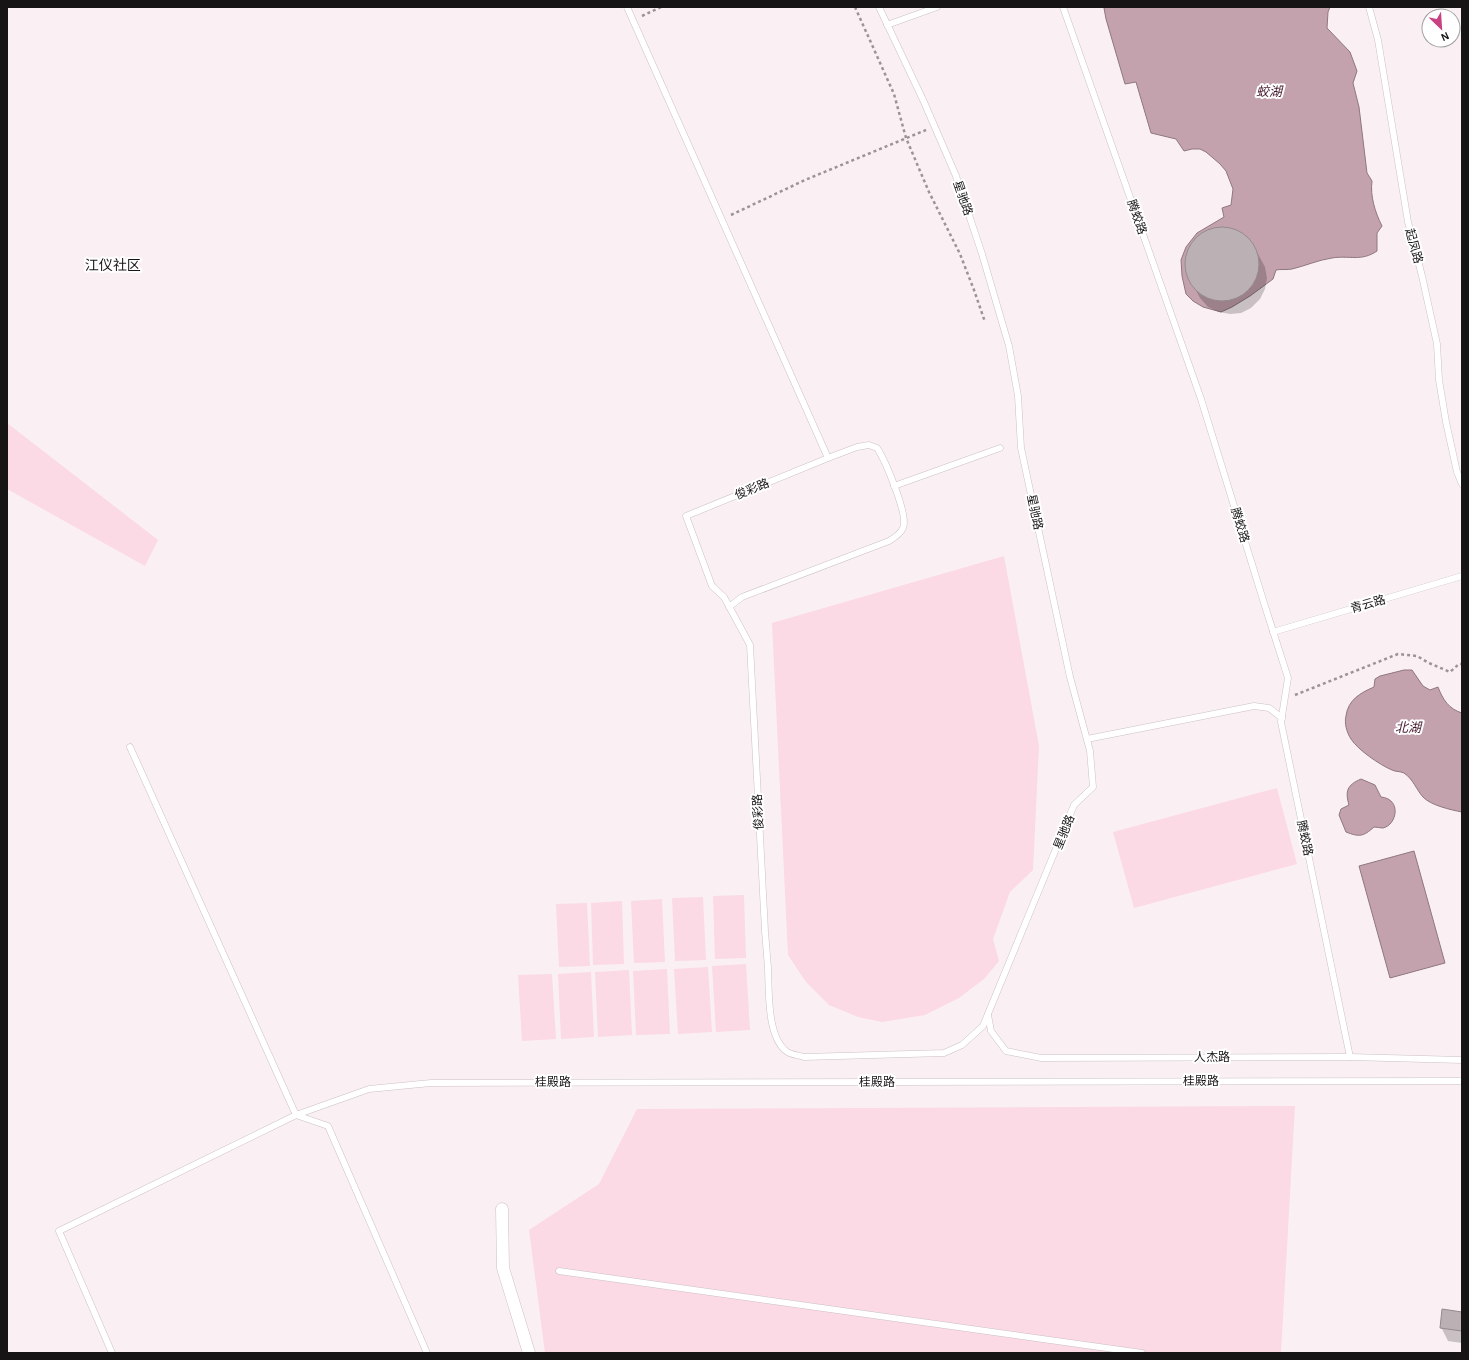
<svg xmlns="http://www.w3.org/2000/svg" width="1469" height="1360" font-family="'Alegreya Sans','Noto Sans SC',sans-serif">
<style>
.green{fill:#fbd9e5}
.water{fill:#c3a2ae;stroke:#8f7780}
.shadow{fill:#0003}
.building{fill:#bbb1b5;stroke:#948a8e}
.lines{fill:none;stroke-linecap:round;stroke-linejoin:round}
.service-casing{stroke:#cbc1c4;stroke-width:7}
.minor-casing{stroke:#cbc1c4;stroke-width:13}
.path{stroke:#9b9496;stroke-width:2.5;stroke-dasharray:3 3;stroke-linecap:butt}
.service{stroke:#fff;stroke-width:6}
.minor{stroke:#fff;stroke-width:12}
.labels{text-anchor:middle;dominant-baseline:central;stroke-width:4;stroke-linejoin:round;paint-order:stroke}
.street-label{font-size:12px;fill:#171415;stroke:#fff}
.water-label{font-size:13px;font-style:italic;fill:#45192d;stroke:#fff}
.quarter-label{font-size:14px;fill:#171415;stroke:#fff}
</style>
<rect width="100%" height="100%" fill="#faf0f3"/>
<g class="green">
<path d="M7,423l151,117 -13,26 -138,-77z"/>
<path d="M1004,556l35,190 -6,124 -23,22 -17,47 6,22 -15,18 -25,19 -34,17 -43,7 -24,-5 -29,-12 -23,-23 -18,-27 -16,-332z"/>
<path d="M1277,788l20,76 -163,44 -21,-76z"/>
<path d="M744,895l2,63 -31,1 -2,-63z"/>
<path d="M703,897l3,63 -31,1 -3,-63z"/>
<path d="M662,899l3,63 -31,1 -3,-62z"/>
<path d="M622,901l2,63 -31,1 -2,-62z"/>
<path d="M587,903l3,63 -31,1 -3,-63z"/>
<path d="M746,964l4,66 -34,2 -4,-66z"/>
<path d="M708,967l4,65 -34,2 -4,-65z"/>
<path d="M667,969l3,65 -34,1 -3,-64z"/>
<path d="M629,970l3,65 -34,2 -3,-65z"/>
<path d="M591,972l3,65 -33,2 -3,-65z"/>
<path d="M552,974l4,65 -34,2 -4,-66z"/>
<path d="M1295,1106l-14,247h-736l-16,-123 70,-46 38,-75z"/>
</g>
<g class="water">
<path d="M1107,7h223l-2,5 -1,16 23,24 7,19 -4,12 6,24 8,66 5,8c-2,15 3,31 10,45l-5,7v18c-16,11 -28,4 -45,7 -14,2 -27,8 -40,11 -5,1 -11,0 -16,1l-3,9 -23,17 -18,11 -11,5 -18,-5 -10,-6 -7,-7 -4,-18 -1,-16 5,-13 11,-14 27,-16 -2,-9 9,-3 2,-16 -7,-18 -6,-7 -14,-12 -6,-3h-8l-8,2 -8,-12 -25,-6 -15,-51 -11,2 -19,-65 -2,-11z"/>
<path d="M1404,670h8l11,16 7,4 8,-3c5,13 11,22 24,26v99c-11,-2 -32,-7 -39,-15 -7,-8 -10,-18 -19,-24 -4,-2 -8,-1 -12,-3 -12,-5 -34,-20 -41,-31 -4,-6 -7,-16 -5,-23 2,-16 14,-23 28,-29l1,-8 5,-3z"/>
<path d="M1361,779l14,6 6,12c21,2 16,28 2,31 -2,0 -7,-1 -9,-1 -11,10 -15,10 -28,5l-7,-17 2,-6 8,-4c-4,-14 -2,-20 12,-26z"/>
<path d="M1414,851l31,112 -55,15 -31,-112z"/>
</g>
<g class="shadow">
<path d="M1219,228l12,1 12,5 9,9 13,24 2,11 -2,11 -5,10 -9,9 -10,5 -11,1 -11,-2 -11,-5 -8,-9 -13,-25 -1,-13 4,-12 7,-10 10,-7z"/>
<path d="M1462,1313v30l-14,-2 -7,-14z"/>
</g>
<g class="building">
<circle cx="1222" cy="264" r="37"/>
<path d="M1442,1309l20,3v19l-22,-3z"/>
</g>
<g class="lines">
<defs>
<g id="service">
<path d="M627,7l201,451 29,-11 12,-2 8,3c8,12 32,68 26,80 -2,5 -9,10 -14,13l-147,56 -13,10"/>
<path d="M1063,7l138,392 63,204 24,75 -7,44 69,335"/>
<path d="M1369,7l9,33 30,182 14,54 15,68 2,36 7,42 11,50 5,12"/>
<path d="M887,25l50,-18"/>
<path d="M828,458l-142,58 26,70 12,11 26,48 15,286c1,13 2,25 3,37 1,23 -1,68 18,83 4,4 13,4 18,6l140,-4 18,-8 21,-19 91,-221 19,-18 -3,-36 -20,-74 -49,-229 -3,-52 -9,-50 -27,-92 -26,-78 -32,-74 -45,-95"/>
<path d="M894,486l106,-38"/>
<path d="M1273,632l189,-56"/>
<path d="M1087,739l167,-33 15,2 13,10"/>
<path d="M130,747l166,368 32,11 99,227"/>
<path d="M988,1015l3,16 15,20 35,7 309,-1 112,3"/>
<path d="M559,1271l583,82"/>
<path d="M112,1353l-53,-122 237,-116 73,-26 62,-6 1031,-2"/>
</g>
<path id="minor" d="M502,1209l1,59 26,85"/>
</defs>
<use href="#service" class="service-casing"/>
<use href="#minor" class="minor-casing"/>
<g class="path">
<path d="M855,7l39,87 12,44 23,54 31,62 14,36 11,32"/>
<path d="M642,16l19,-9"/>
<path d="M731,215l74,-35 121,-50"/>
<path d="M1295,695l103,-41 19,2 12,7 21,9 9,-8h3"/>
</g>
<use href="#service" class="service"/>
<use href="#minor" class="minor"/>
</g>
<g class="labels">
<g class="street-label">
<text transform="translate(963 198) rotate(71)">星驰路</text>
<text transform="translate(1137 217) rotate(71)">腾蛟路</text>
<text transform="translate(1414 246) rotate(75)">起凤路</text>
<text transform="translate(752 489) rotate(-22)">俊彩路</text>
<text transform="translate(1035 512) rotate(78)">星驰路</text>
<text transform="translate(1240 525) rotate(73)">腾蛟路</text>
<text transform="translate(1368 604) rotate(-16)">青云路</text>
<text transform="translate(758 812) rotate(-93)">俊彩路</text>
<text transform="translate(1064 832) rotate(-68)">星驰路</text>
<text transform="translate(1305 838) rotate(78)">腾蛟路</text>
<text x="1212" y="1057">人杰路</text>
<text x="1201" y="1081">桂殿路</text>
<text x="553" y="1082">桂殿路</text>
<text x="877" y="1082">桂殿路</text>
</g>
<g class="water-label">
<text x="1269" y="92">蛟湖</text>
<text x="1408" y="728">北湖</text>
</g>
<g class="quarter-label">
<text x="113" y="266">江仪社区</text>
</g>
</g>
<rect width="1469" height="1360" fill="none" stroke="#171415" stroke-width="16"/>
<g transform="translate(1441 28) rotate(155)"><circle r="19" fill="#ffffff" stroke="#a2a1a1"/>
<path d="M0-3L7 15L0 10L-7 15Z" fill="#c84283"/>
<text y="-6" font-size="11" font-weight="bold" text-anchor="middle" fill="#171415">N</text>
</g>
</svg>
